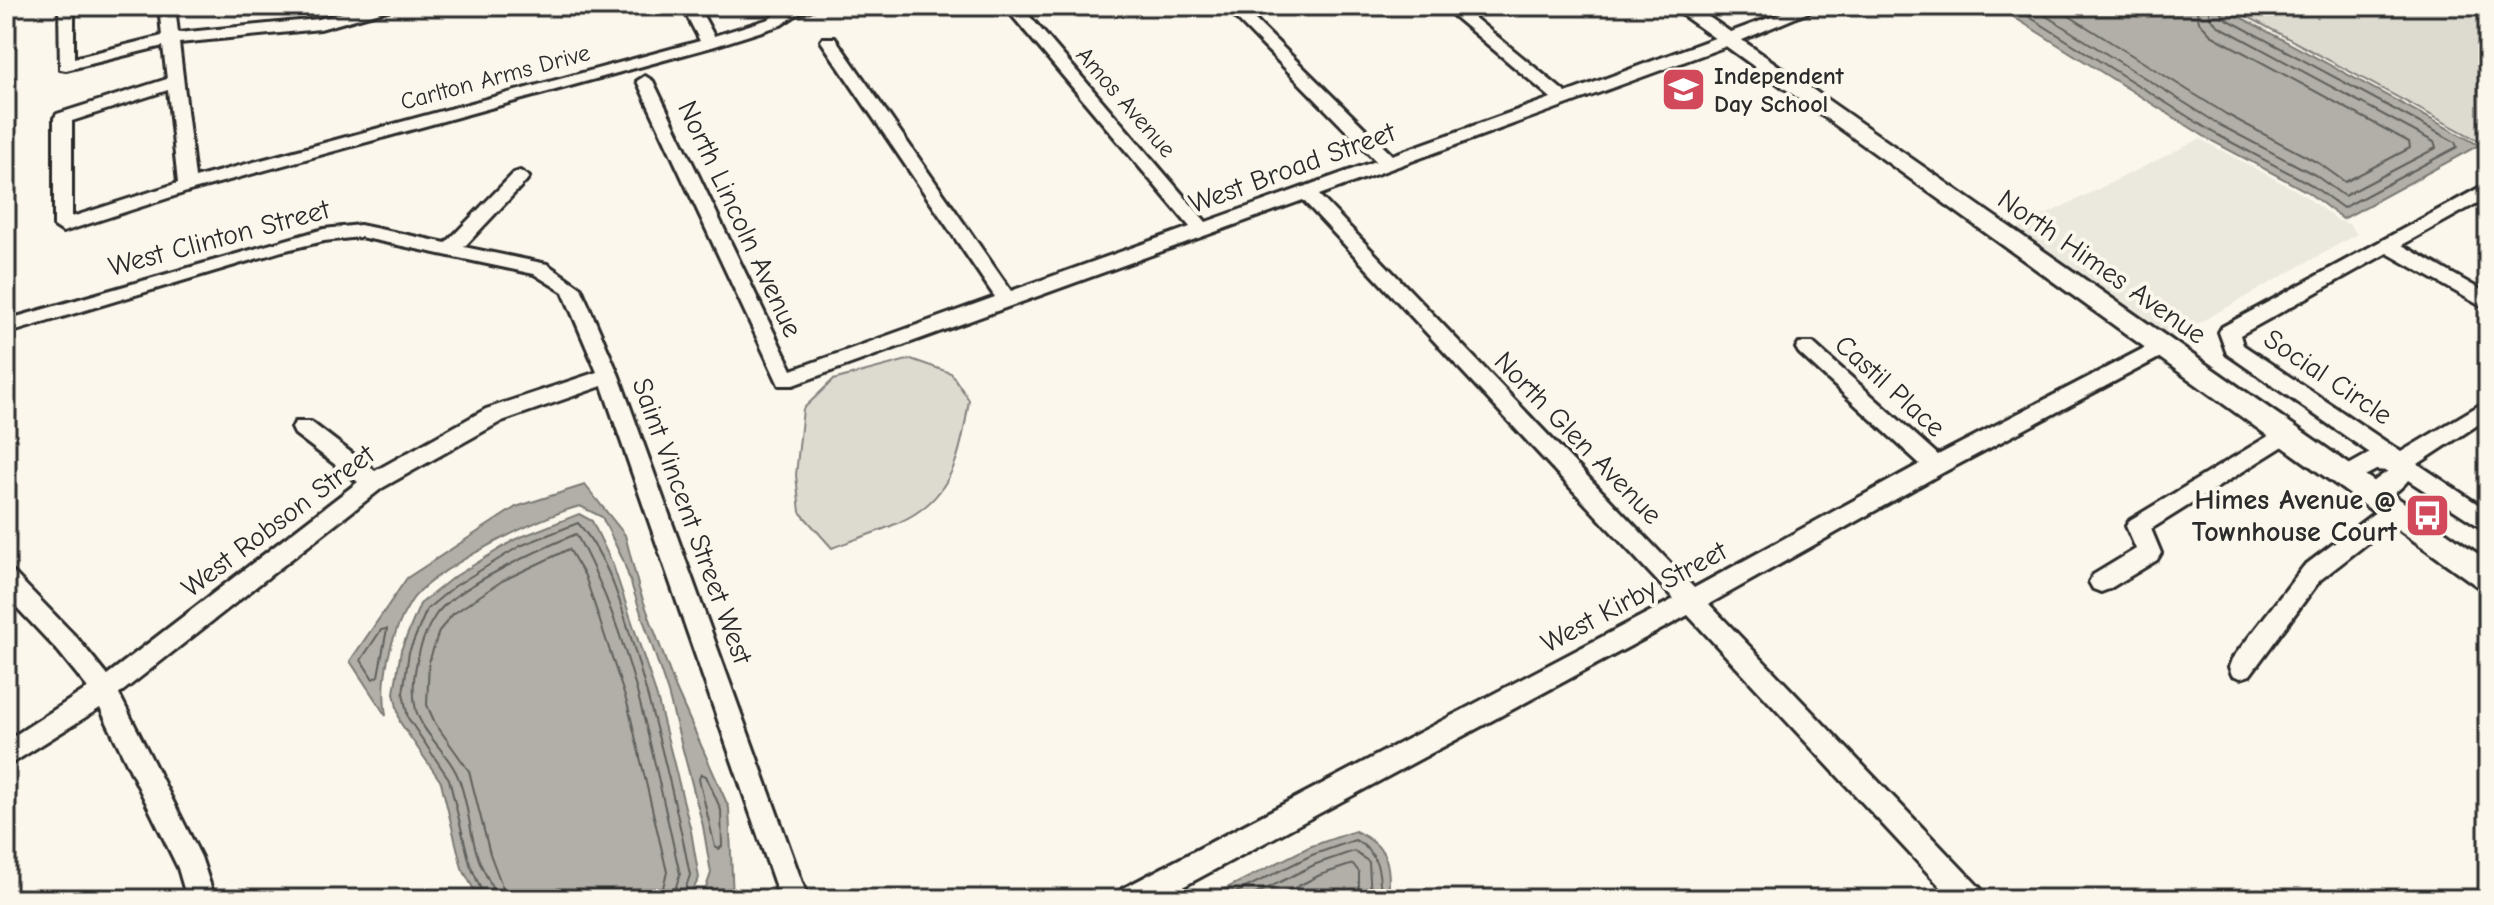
<svg xmlns="http://www.w3.org/2000/svg" width="2494" height="905" font-family="'Comic Neue',sans-serif">
<style>
.built{fill:#ebe8de}
.green{fill:#dddad0;stroke:#84827e;stroke-width:2}
.water{fill:#b1afa7;stroke:#7b7a75;stroke-width:2}
.lines{fill:none;stroke-linecap:round;stroke-linejoin:round}
.shore{stroke:#61605d;stroke-width:2}
.minor-casing{stroke:#2b2b2b;stroke-width:6}
.tertiary-casing{stroke:#2b2b2b;stroke-width:6}
.minor{fill:#fbf7ec;fill-rule:evenodd}
.tertiary{fill:#fbf7ec;fill-rule:evenodd}
.labels{text-anchor:middle;dominant-baseline:central;stroke-width:8;stroke-linejoin:round;paint-order:stroke}
.far-poi-label{font-size:24px;font-weight:bold;fill:#2b2b2b;stroke:#fbf7ec;text-anchor:start}
.far-street-label{font-size:24px;fill:#2b2b2b;stroke:#fbf7ec}
.street-label{font-size:28px;fill:#2b2b2b;stroke:#fbf7ec}
.poi-label{font-size:28px;font-weight:bold;fill:#2b2b2b;stroke:#fbf7ec;text-anchor:end}
</style>
<rect width="100%" height="100%" fill="#fbf7ec"/>
<filter id="ink" filterUnits="userSpaceOnUse"><feTurbulence type="fractalNoise" baseFrequency=".0125" numOctaves="2"/><feDisplacementMap in="SourceGraphic" scale="16" xChannelSelector="R" yChannelSelector="G"/><feConvolveMatrix kernelMatrix="1 2 1 2 8 2 1 2 1" color-interpolation-filters="sRGB"/></filter>
<g filter="url(#ink)">
<path class="built" d="M2200,139l101,54 36,27 12,4 8,10 -190,107 -156,-109z"/>
<g class="green">
<path d="M2228,6h260v142l-5,-5z"/>
<path d="M911,359l40,14 18,27c-6,41 -13,86 -50,111 -20,15 -62,27 -87,37l-32,-36 -4,-37 7,-66 30,-29z"/>
</g>
<g class="water">
<path d="M1996,6h224l259,139 -136,74 -37,-28 -96,-51z"/>
<path d="M585,485l40,50 14,54 37,100 53,119 4,91h-31l9,-26 -8,-47 -35,-133 -45,-133 -21,-43 -22,-11c-37,9 -152,65 -170,97 -20,32 -30,76 -24,113l-36,-55 57,-83 109,-71z"/>
<path d="M579,514l13,7 21,44 44,132 34,134 8,47 -11,21h-209l-17,-31 -21,-86 -41,-60 -6,-29 7,-43 19,-46 31,-25 65,-40z"/>
<path d="M1355,831c36,17 34,32 34,68h-184l104,-52z"/>
</g>
<g class="lines">
<g class="shore">
<path d="M2012,6l202,127 96,51 33,24 114,-61 -2,-5 -232,-125 -5,-11"/>
<path d="M2030,6l190,119 95,50 29,21 92,-48 -2,-6 -217,-117 -7,-8 -2,-11"/>
<path d="M2053,6l173,108 94,50 25,18 65,-34 -1,-6 -198,-107 -12,-13 -3,-16"/>
<path d="M387,629l-9,47 -5,3 -12,-19 20,-30z"/>
<path d="M701,774l5,2 15,34 1,36 -3,3 -4,-2 -16,-68z"/>
<path d="M485,899l-15,-35 -21,-85 -41,-61 -5,-25 6,-41 18,-43 28,-23 65,-40 58,-23c33,38 46,91 60,139 20,70 38,141 52,213l-8,24"/>
<path d="M495,899c-2,-15 -11,-25 -16,-39 -10,-26 -10,-57 -21,-83 -9,-24 -35,-42 -42,-67 -7,-28 3,-70 19,-94 18,-28 108,-68 141,-82 57,103 77,226 104,340l-8,25"/>
<path d="M507,899l-17,-45 -21,-83 -34,-48 -8,-18 2,-43 10,-31 14,-17 49,-33 67,-32 16,27 43,130 39,166 -7,27"/>
<path d="M1223,899l89,-44 43,-15c25,13 25,33 26,59"/>
<path d="M1246,899l70,-35 38,-13 15,11 2,37"/>
<path d="M1273,899l47,-24 33,-11 6,8v27"/>
</g>
<defs>
<g id="minor">
<path d="M59,6h20l-5,4v48l88,-22 -3,-30h16l3,27 141,-14 48,-13h26l-2,3 -71,20 -141,14 16,135 505,-137 -18,-35h16l16,30 55,-17 15,-10 37,-3 -25,9 -15,10 -66,21 -522,144 -130,42 -9,-6v-108l3,-4 110,-35 -4,-33 -97,24 -6,-1zM168,90l10,93 -106,34v-96z"/>
<path d="M1004,6h17l185,216 170,-61 -152,-155h17l151,149 159,-57 -109,-92h18l106,87 235,-87h22l-88,37 -416,152 375,393 226,-124 -121,-111 -3,-5 3,-5h14l125,112 218,-113h14l3,5 -3,5 -226,120 -235,132 272,285 4,10h-33l-264,-284 -528,284h-42l4,-10 552,-290 -371,-399 -510,185h-14l-142,-304 8,-5 8,5 139,289 203,-73 -174,-256 2,-3h12l176,253 179,-64z"/>
<path d="M520,171l9,6 -3,4 -62,66 83,17 34,24 38,88 189,523h-28l-178,-513 -100,35 -120,67 -263,206 82,163 14,42h-28l-9,-31 -78,-160 -94,59v-26l82,-53 -29,-36 -53,-56v-26l8,3 63,65 30,37 251,-193 -63,-48 -3,-6 3,-6h16l64,49 111,-62 111,-37 -34,-80 -29,-18 -174,-37 -36,4 -42,10 -276,83v-14l318,-91 36,-4 86,18 68,-70z"/>
<path d="M2488,183v14l-86,48 86,49v16l-101,-57 -147,82 3,10 158,107 87,-52v18l-70,46 70,47v21l-80,-52c-9,12 -30,26 -45,21l-3,-6 3,-6 25,-18 -12,-1 -30,16 -8,-3 -3,-6 3,-6 32,-18 -143,-99 -8,-22 3,-5z"/>
<path d="M2285,426l8,2 3,6 -3,6 -142,89 10,24 -4,7 -48,29 -8,3 -8,-3 -4,-7 4,-7 43,-26 -10,-23 4,-6z"/>
<path d="M2393,502l8,3 3,6 -3,6 -81,63 -70,95 -9,3 -9,-3 -3,-8 3,-8 72,-93 81,-61z"/>
</g>
<path id="tertiary" d="M1670,6h23l795,555v28l-11,-3z"/>
</defs>
<use href="#minor" class="minor-casing"/>
<use href="#tertiary" class="tertiary-casing"/>
<use href="#minor" class="minor"/>
<use href="#tertiary" class="tertiary"/>
</g>
</g>
<defs>
<symbol id="school-square" viewBox="-11 -11 22 22"><rect x="-9" y="-9" width="18" height="18" rx="4" fill="#d1495b" stroke="#fbf7ec"/><path d="M0-5L7-2L0 1L-7-2ZM-4 1L0 2.5L4 1V4Q0 6-4 4Z" fill="#fff"/></symbol>
<symbol id="bus-square" viewBox="-11 -11 22 22"><rect x="-9" y="-9" width="18" height="18" rx="4" fill="#d1495b" stroke="#fbf7ec"/><path d="M-5-6H5V4H4V6H2V4H-2V6H-4V4H-5ZM-3.5-4V0h7V-4ZM-3.5 1.2v1.5H-2V1.2ZM2 1.2v1.5H3.5V1.2Z" fill="#fff"/></symbol>
</defs>
<g fill-rule="evenodd">
<use href="#school-square" x="1658" y="64" width="51" height="51"/>
<use href="#bus-square" x="2402" y="490" width="51" height="51"/>
</g>
<g class="labels">
<g class="far-poi-label">
<text x="1714" y="76">Independent<tspan x="1714" dy="28">Day School</tspan></text>
</g>
<g class="far-street-label">
<text transform="translate(495 77) rotate(-15)">Carlton Arms Drive</text>
<text transform="translate(1126 102) rotate(49)">Amos Avenue</text>
</g>
<g class="street-label">
<text transform="translate(1292 168) rotate(-20)">West Broad Street</text>
<text transform="translate(740 219) rotate(65)">North Lincoln Avenue</text>
<text transform="translate(219 238) rotate(-15)">West Clinton Street</text>
<text transform="translate(2102 267) rotate(35)">North Himes Avenue</text>
<text transform="translate(2328 377) rotate(34)">Social Circle</text>
<text transform="translate(1890 386) rotate(42)">Castil Place</text>
<text transform="translate(1578 438) rotate(46)">North Glen Avenue</text>
<text transform="translate(278 521) rotate(-37)">West Robson Street</text>
<text transform="translate(692 521) rotate(70)">Saint Vincent Street West</text>
<text transform="translate(1634 597) rotate(-28)">West Kirby Street</text>
</g>
<g class="poi-label">
<text x="2397" y="500">Himes Avenue @<tspan x="2397" dy="32">Townhouse Court</tspan></text>
</g>
</g>
<rect width="2494" height="905" fill="none" stroke="#fbf7ec" stroke-width="32"/>
<rect x="16" y="16" width="2462" height="873" fill="none" stroke="#2b2b2b" stroke-width="3" filter="url(#ink)"/>
</svg>
